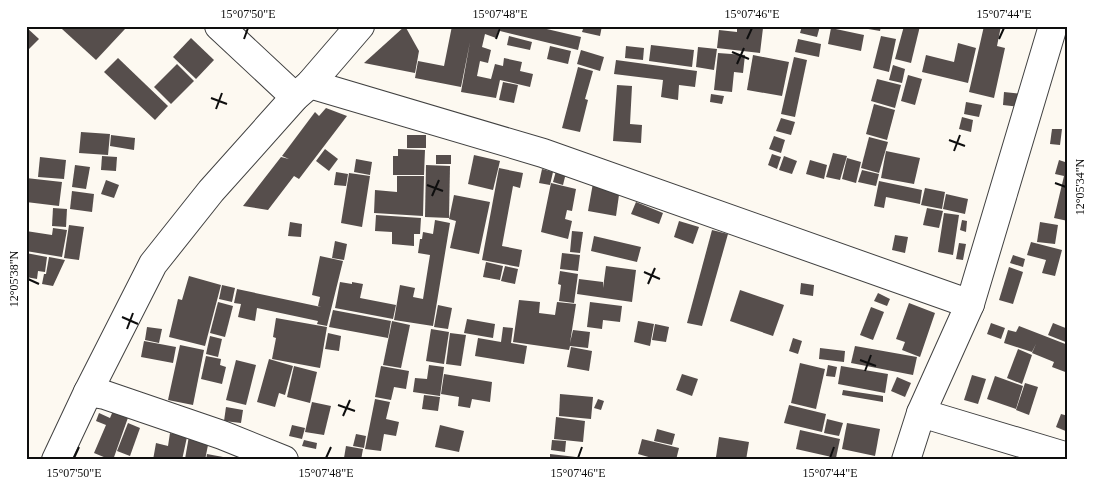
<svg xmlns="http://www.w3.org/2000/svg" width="1094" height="486" font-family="Georgia,serif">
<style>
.building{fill:#564e4c}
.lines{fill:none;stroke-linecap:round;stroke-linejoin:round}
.minor-casing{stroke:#414141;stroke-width:30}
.minor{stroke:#fff;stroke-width:28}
.ticks{fill:none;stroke:#0e0e0e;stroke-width:2}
.neatline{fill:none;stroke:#0e0e0e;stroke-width:2}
.ticks-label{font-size:12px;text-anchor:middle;fill:#0e0e0e}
</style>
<rect width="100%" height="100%" fill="#fdf9f1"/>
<g class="building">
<path d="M65,26h56l4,3 -29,31 -34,-31z"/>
<path d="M405,26l14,25 -4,22 -51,-10z"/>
<path d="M452,26h48l-4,12 -11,-4 -3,13 9,3 -3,13 -8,-2 -3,15 14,3 4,-15 8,2 1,-8 18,4 -2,9 13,3 -3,13 -30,-7 -4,18 -35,-6 9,-50 -9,45 -46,-9 3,-17 26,5z"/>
<path d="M501,26h33l47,11 -3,13 -78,-19z"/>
<path d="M584,26h18l-2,10 -18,-4z"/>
<path d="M737,26l26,2 -3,25 -43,-5 2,-18 18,2z"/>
<path d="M802,26h18l-3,11 -17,-4z"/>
<path d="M851,26l12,1 18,-1 -1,5z"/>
<path d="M904,26h16l-9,37 -16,-4z"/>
<path d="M984,26h17l-4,20 8,2 -11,50 -25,-6z"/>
<path d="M26,27l13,12 -12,12 -1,-1z"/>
<path d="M831,28l33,7 -3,16 -33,-7z"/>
<path d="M509,36l23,6 -2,8 -23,-5z"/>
<path d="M881,36l15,3 -7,33 -16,-4z"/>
<path d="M191,38l23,22 -18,19 -23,-22z"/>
<path d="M798,39l23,5 -2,13 -24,-5z"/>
<path d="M958,43l18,5 -8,35 -46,-11 4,-17 28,7z"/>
<path d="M651,45l43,5 -2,17 -43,-6z"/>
<path d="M550,46l21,5 -3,13 -21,-5z"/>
<path d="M626,46l18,2 -1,12 -18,-2z"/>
<path d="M698,47l19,2 -3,21 -18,-3z"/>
<path d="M581,50l23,7 -4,14 -23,-7z"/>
<path d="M718,53l27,2 -2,18 -9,-1 -2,20 -18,-2z"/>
<path d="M753,55l36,7 -7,34 -35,-6z"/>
<path d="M794,57l13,3 -12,57 -14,-3z"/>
<path d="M118,58l50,48 -13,14 -51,-48z"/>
<path d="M616,60l81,11 -2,16 -16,-2 -1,15 -17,-3 2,-17 -49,-6z"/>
<path d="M177,64l17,17 -23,23 -17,-17z"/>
<path d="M893,65l12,4 -3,14 -13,-3z"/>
<path d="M578,67l15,4 -8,28 3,1 -8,32 -18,-4z"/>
<path d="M908,75l14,4 -7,26 -14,-4z"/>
<path d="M877,79l24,6 -6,23 -24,-7z"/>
<path d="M503,82l15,3 -4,18 -15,-3z"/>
<path d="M617,85l15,1 -2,38 12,1 -1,18 -28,-2z"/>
<path d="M1004,92l18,2 -2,13 -17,-2z"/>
<path d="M711,94l13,2 -2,8 -12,-2z"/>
<path d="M966,102l16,3 -3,12 -15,-3z"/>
<path d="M874,104l21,6 -8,30 -21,-6z"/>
<path d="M326,108l21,8 -48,63 -5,-3 -26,34 -25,-4 38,-49 8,2 -7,-3 33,-44 4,4z"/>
<path d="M962,117l11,3 -2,12 -12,-3z"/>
<path d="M781,118l14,4 -4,13 -15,-4z"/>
<path d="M1052,129h10l-2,16 -10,-1z"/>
<path d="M81,132l29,2 -2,21 -29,-2z"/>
<path d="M111,135l24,3 -1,12 -24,-4z"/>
<rect x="407" y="135" width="19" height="13"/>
<path d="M774,136l11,4 -4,13 -12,-4z"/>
<path d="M869,137l19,5 -9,31 -18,-5z"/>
<path d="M325,149l13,10 -9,12 -13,-10z"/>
<path d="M398,149l27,1 -1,25h-31v-19h5z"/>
<path d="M886,151l34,7 -6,26 -33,-6z"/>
<path d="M833,153l14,3 -7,24 -14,-3z"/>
<path d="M772,154l9,3 -4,12 -9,-4z"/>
<rect x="436" y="155" width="15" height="9"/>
<path d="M474,155l26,6 -7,29 -25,-6z"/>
<path d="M102,156l15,1 -1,14 -15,-1z"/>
<path d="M784,156l13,5 -5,13 -13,-4z"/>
<path d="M40,157l26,3 -2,19 -26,-2z"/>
<path d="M847,158l14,4 -5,21 -14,-4z"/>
<path d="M356,159l16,3 -2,13 -16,-3z"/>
<path d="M810,160l17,5 -3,14 -18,-5z"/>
<path d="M1059,160l9,3v58l-14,-3 10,-42 -9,-2z"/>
<path d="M75,165l15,2 -4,22 -14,-2z"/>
<path d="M426,165l24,1 -1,52 -24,-1z"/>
<path d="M499,168l24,5 -3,15 -7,-2 -11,60 20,4 -3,17 -37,-7z"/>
<path d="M542,169l11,3 -3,13 -11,-2z"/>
<path d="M862,170l17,4 -3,12 -18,-4z"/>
<path d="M556,171l10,2 -3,12 -10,-3z"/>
<path d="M336,172l12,2 -2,12 -12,-1z"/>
<path d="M349,173l21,3 -8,51 -21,-4z"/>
<path d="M397,176h27l-1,40 -49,-3 1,-23 22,2z"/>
<path d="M26,178l36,4 -3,24 -33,-4z"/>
<path d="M106,180l13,5 -5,13 -13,-4z"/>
<path d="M879,181l43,9 -2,14 -34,-7 -2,11 -10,-2z"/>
<path d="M551,183l25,6 -4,22 -5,-1 -2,9 7,2 -4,18 -27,-7z"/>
<path d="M593,183l27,5 -4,28 -28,-5z"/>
<path d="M925,188l20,4 -3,17 -21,-4z"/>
<path d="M72,191l22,3 -2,18 -22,-3z"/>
<path d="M946,194l22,5 -3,15 -22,-5z"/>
<path d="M454,195l36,7 -11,52 -29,-6 6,-27 -7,-2z"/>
<path d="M636,202l27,11 -4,11 -28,-10z"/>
<path d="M53,208l14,1 -1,18 -14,-1z"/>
<path d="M927,208l16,3 -4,17 -16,-3z"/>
<path d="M944,213l15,2 -6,40 -15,-3z"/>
<path d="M376,215l45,3 -1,16h-6v12l-22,-2v-12l-17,-1z"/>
<path d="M435,220l15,3 -17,103 -39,-6 6,-35 15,3 -2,9 10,2 7,-44 -12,-2 2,-14h2l1,-7 10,2z"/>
<path d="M962,220l5,1 -1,11 -6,-2z"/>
<path d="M679,221l20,6 -6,17 -19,-7z"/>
<path d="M290,222l12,2 -1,13 -13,-1z"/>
<path d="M1040,222l18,3 -3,19 -18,-2z"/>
<path d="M69,225l15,2 -5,33 -15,-2z"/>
<path d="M53,228l14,2 -5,27 -36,-6v-20l26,4z"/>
<path d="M712,230l16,4 -26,92 -15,-3z"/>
<path d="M572,231l11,1 -3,21 -10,-1z"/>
<path d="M895,235l13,2 -3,16 -13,-3z"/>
<path d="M594,236l47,11 -4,15 -46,-11z"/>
<path d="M335,241l12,3 -3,16 -12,-2z"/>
<path d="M1031,242l31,8 -7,26 -13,-3 4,-13 -19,-5z"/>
<path d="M959,243l7,1 -3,16 -7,-1z"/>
<path d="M26,253l21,4 -2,15 -7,-1 -1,8 -11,-2z"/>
<path d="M562,253l18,2 -2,16 -18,-2z"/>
<path d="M1013,255l12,4 -2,8 -13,-4z"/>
<path d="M320,256l23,5 -16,65 -10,-2 1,-3 -61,-13 -2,13 -17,-4 3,-13 -7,-1 3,-14 84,18 -3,-1 2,-9 -8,-2z"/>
<path d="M49,257l16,3 -12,26 -11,-2 2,-10h2z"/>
<path d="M486,262l17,4 -3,14 -17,-3z"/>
<path d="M505,266l13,3 -3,15 -14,-3z"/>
<path d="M606,266l30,4 -4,32 -55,-8 2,-15 24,3v6z"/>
<path d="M1009,267l14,5 -10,32 -14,-4z"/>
<path d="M560,271l18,3 -4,29 -15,-2 2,-16 -3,-1z"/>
<path d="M189,276l32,9 -16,61 -36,-9 9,-38 4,1z"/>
<path d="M340,282l12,2v-2l11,2 -3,14 36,7 -3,14 -58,-11z"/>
<path d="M801,283l13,2 -1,11 -13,-2z"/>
<path d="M222,285l13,3 -3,14 -13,-3z"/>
<path d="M740,290l44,15 -11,31 -43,-15z"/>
<path d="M878,293l12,6 -3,7 -13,-5z"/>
<path d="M519,300l21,2 -1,11 16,2 2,-13 19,2 -6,39 3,-13 17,2 -2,16 -18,-2 -1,4 -56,-8z"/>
<path d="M218,302l15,4 -8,31 -15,-4z"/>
<path d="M590,302l32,4 -2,16 -17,-2 -1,9 -15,-2z"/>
<path d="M909,303l26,10 -15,44 -18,-7 3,-8 -9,-3z"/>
<path d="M438,305l14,3 -4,21 -14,-2z"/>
<path d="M871,307l13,5 -11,28 -13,-5z"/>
<path d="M333,310l58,11 -3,17 -59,-11z"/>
<path d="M276,318l51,9 -7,41 -48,-9 4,-21 -3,-1z"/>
<path d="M467,319l28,5 -2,14 -29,-5z"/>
<path d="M392,321l18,4 -9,43 -18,-3z"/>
<path d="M638,321l16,3 -4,22 -16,-4z"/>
<path d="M991,323l14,5 -4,11 -14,-5z"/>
<path d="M1053,323l15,6v14l-20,-8z"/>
<path d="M655,324l14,3 -3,15 -14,-2z"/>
<path d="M1019,326l49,19v28l-16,-6 2,-5 -22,-9 4,-9 -4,8 -28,-9 4,-13 8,2z"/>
<path d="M147,327l15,2 -3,14 -14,-3z"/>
<path d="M503,327l10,1 -2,15 16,3 -3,18 -49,-8 3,-18 23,4z"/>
<path d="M431,329l18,3 -5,32 -18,-3z"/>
<path d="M328,333l13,3 -2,15 -14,-2z"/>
<path d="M450,333l16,2 -5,31 -15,-2z"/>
<path d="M210,336l12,3 -4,18 -12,-3z"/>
<path d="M793,338l9,3 -4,13 -9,-3z"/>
<path d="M144,341l32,6 -3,16 -32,-6z"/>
<path d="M180,345l24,5 -11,55 -25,-5z"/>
<path d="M855,346l62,11 -4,18 -62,-12z"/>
<path d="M571,347l21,4 -3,20 -22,-4z"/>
<path d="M820,348l25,3 -1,11 -25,-3z"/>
<path d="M1018,349l14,6 -10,29 -15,-6z"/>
<path d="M206,356l15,3 -1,6 6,2 -4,17 -21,-5z"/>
<path d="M269,359l24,7 -8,29 -6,-2 -4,14 -18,-5z"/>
<path d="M236,360l20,5 -10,40 -20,-5z"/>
<path d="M800,363l25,6 -9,40 -25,-6z"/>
<path d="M429,365l15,2 -4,29 -27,-4 2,-14 12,1z"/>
<path d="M828,365l9,2 -2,10 -9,-1z"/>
<path d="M294,366l23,6 -7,31 -23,-6z"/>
<path d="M381,366l28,5 -3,18 -12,-2 -3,13 -16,-3z"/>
<path d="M841,366l47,8 -3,19 -47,-9z"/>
<path d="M444,374l48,8 -2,20 -18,-3 -2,9 -12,-2 1,-9 -18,-3z"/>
<path d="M682,374l16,5 -6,17 -16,-6z"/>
<path d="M972,375l14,4 -8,25 -14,-4z"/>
<path d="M995,376l28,10 -7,23 -29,-10z"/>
<path d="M897,377l14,6 -6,14 -14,-6z"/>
<path d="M1025,383l13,4 -9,28 -13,-5z"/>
<path d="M843,390l40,6v6l-41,-7z"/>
<path d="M560,394l33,3 -2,22 -32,-3z"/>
<path d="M424,395l16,2 -2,14 -16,-2z"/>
<path d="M375,399l15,3 -4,17 13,3 -3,14 -12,-2 -3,17 -16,-2z"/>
<path d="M598,399l6,2 -3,9 -7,-2z"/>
<path d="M312,402l19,4 -7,29 -19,-3z"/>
<path d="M789,405l37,9 -4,18 -38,-9z"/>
<path d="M115,406l15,6 -17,48h-2l-17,-7 12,-28 -10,-4 3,-8 11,5z"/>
<path d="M226,407l17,3 -2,13 -17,-2z"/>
<path d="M1061,414l7,2v16l-12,-5z"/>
<path d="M556,417l29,4 -2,21 -29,-3z"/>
<path d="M827,419l16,4 -4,13 -15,-3z"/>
<path d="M128,423l12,5 -10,28 -13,-5z"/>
<path d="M847,423l33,6 -5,27 -33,-7z"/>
<path d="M292,425l13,3 -3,11 -13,-3z"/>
<path d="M440,425l24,6 -5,21 -24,-5z"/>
<path d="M657,429l18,5 -3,11 -18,-4z"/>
<path d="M800,430l40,9 -4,19 -40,-9z"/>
<path d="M170,433l17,4 -5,23h-29l3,-17 12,3z"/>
<path d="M356,434l10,2 -2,12 -11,-2z"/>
<path d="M189,436l20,4 -4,20 -20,-1z"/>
<path d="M719,437l30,5 -3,18h-13l-17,-3z"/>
<path d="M642,439l37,9 -3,12h-17l-21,-6z"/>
<path d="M304,440l13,3 -1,6 -14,-3z"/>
<path d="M552,440l14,1 -1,11 -14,-2z"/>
<path d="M346,446l17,3 -2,11 -17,-2z"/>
<path d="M207,454l16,3v3h-17z"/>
<path d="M550,454l26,3v3h-26z"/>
</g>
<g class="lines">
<defs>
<g id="minor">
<path d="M219,26l76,71"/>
<path d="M310,84l233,69 427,151"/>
<path d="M88,392l17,3 117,40 62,25"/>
<path d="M921,413l147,44"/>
<path d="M56,460l32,-68 65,-128 58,-73 84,-94 15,-13 50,-58"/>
<path d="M906,460l15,-47 49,-109 83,-278"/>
</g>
</defs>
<use href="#minor" class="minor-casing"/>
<use href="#minor" class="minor"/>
</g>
<path class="ticks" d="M244,39l4,-11M496,39l4,-11M747,39l5,-11M999,39l5,-11M732,52l17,7M737,64l7,-16M211,98l16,6M216,109l6,-16M949,140l16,6M954,151l6,-16M1055,183l11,4M427,185l16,6M432,196l7,-16M644,272l16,7M28,279l11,5M648,284l7,-16M122,317l16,7M127,329l6,-16M860,360l16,6M865,371l6,-16M338,405l17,6M343,416l7,-16M74,458l5,-11M326,458l5,-11M578,458l4,-11M830,458l4,-11"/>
<rect width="1094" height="486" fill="none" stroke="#ffffff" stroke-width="55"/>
<rect x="28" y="28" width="1038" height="430" class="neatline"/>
<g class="ticks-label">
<text x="248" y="18">15°07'50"E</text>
<text x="500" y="18">15°07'48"E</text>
<text x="752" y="18">15°07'46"E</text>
<text x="1004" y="18">15°07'44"E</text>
<text transform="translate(1080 187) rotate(-90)" y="4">12°05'34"N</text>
<text transform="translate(14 279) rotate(-90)" y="4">12°05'38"N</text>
<text x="74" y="477">15°07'50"E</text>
<text x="326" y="477">15°07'48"E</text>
<text x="578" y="477">15°07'46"E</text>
<text x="830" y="477">15°07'44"E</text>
</g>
</svg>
